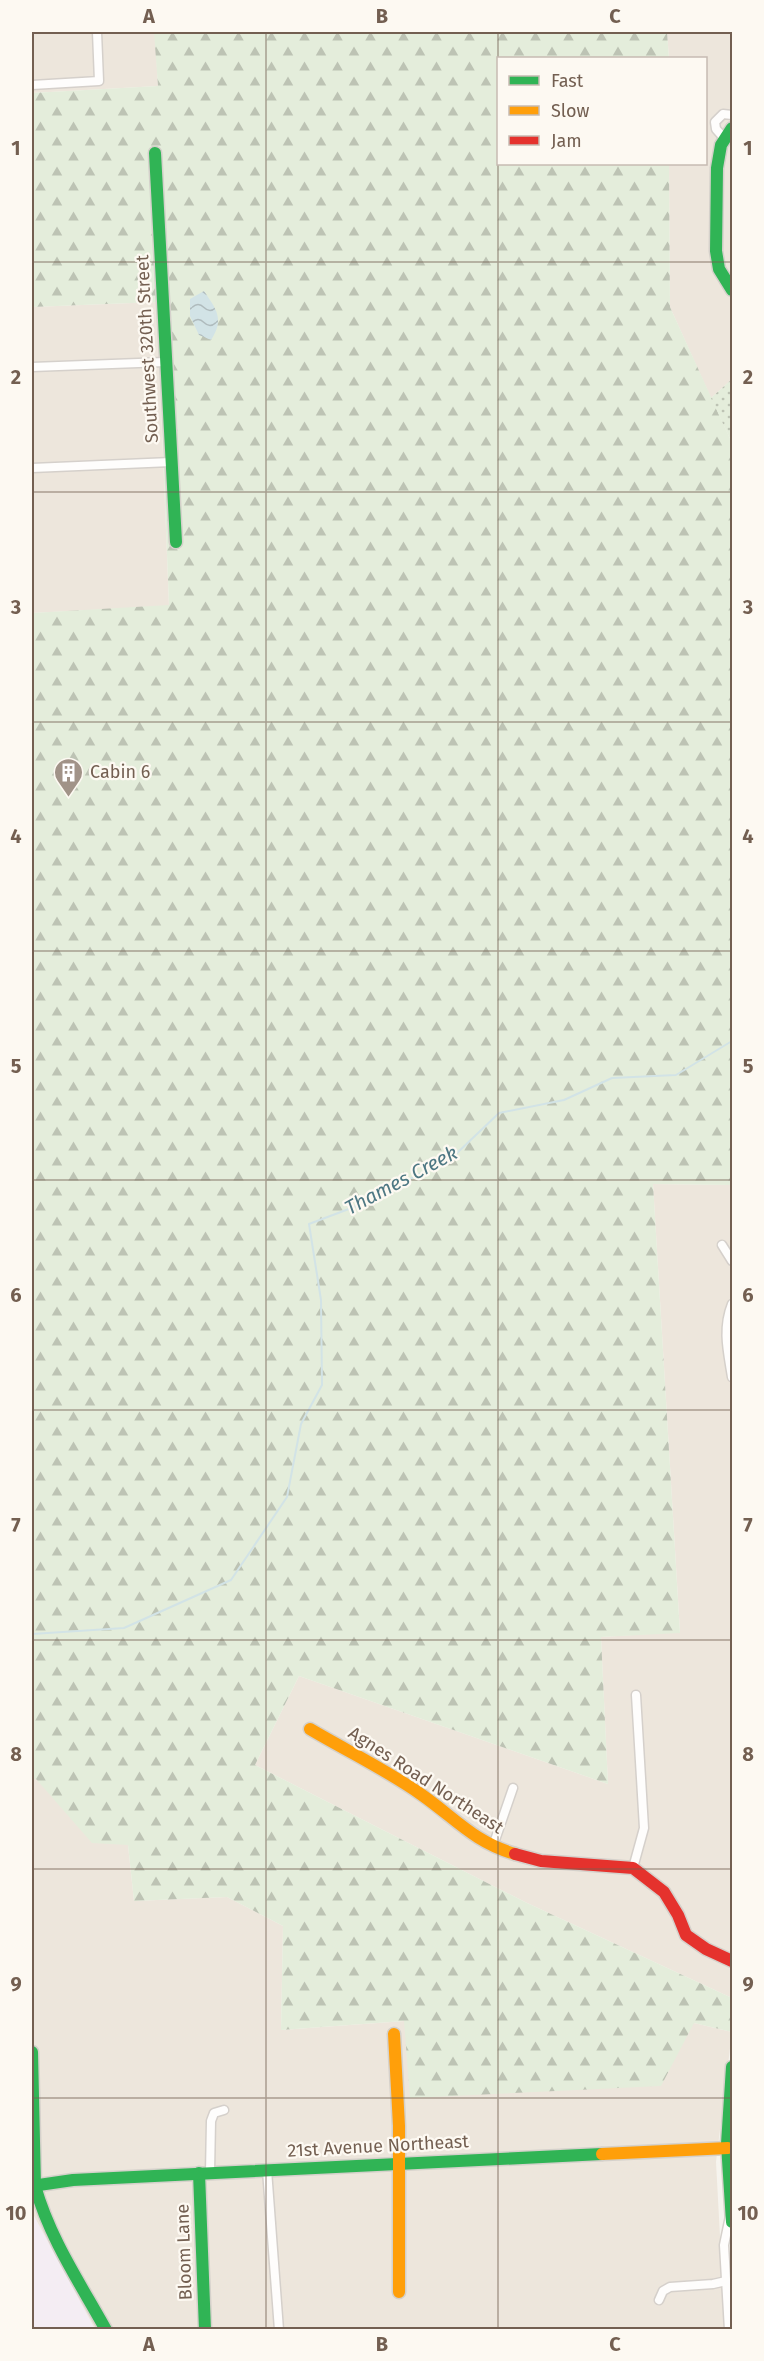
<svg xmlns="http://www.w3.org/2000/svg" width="764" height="2361" font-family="'Fira Sans',sans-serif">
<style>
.residential{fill:#ede6dc}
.education{fill:#f4edf3}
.forest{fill:url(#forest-firs)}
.park{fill:url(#park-dots)}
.water{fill:url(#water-waves)}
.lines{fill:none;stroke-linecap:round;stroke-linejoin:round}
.stream{stroke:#d2e3e6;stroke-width:2}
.street-casing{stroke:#d5d0cb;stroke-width:11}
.fast-casing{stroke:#d5d1cb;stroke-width:15}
.slow-casing{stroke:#d5d1cb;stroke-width:15}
.jam-casing{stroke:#d5d1cb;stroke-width:15}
.street{stroke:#fefdfc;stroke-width:8}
.fast{stroke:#30b455;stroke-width:12}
.slow{stroke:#ff9f0a;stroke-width:12}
.jam{stroke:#e5322d;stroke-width:12}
.grid{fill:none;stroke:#735f51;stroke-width:1.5;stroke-opacity:0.55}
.labels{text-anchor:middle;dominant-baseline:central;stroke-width:4.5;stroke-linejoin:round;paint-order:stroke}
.street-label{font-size:18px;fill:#735f51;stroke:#fdf9f2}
.poi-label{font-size:18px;fill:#735f51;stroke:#fdf9f2;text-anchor:start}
.water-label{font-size:20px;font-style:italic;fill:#4d7783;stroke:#fdf9f2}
.neatline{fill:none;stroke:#735f51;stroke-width:2}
.grid-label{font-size:20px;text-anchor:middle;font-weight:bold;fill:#735f51}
</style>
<defs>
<pattern id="forest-firs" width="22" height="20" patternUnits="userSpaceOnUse" patternTransform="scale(1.5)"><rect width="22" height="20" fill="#e4eddb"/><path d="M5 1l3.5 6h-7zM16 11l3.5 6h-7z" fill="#bdc3b4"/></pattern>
<pattern id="park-dots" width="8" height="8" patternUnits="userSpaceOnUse" patternTransform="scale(1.5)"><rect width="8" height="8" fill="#e4eddb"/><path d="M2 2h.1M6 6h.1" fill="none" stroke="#bdc3b4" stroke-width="1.8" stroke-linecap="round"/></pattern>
<pattern id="water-waves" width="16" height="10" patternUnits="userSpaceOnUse" patternTransform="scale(1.5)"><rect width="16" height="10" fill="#d2e3e6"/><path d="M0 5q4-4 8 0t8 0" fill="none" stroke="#afbbbd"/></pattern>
</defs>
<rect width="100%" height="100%" fill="#f6f4ee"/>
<g class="residential">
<path d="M32,32h123l3,54 -126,7z"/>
<path d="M667,32h65v347l-21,19 -41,-91 -1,-143h37v-106h-37z"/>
<path d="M157,302l12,304 -137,7v-306z"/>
<path d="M653,1184l79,1v813l-207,-96 -270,-137 44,-89 309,108 -7,-147 79,-5z"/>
<path d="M32,1779h4l92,66 6,56 93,-4 56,29 -2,104 124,-9 289,2 38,9 -16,130 9,167h-693z"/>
</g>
<path class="education" d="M32,2212l63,117h-63z"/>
<path class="forest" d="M154,32h513l2,26h-171v106h171l1,143 62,136v742l-79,-1 27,449 -79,4 7,147 -309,-108 -44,89 270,137 207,96v34l-38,-9 -33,63 -251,12 -6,-77 -123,9 2,-104 -56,-29 -93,4 -6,-56 -36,-2 -56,-64h-4v-1166l137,-8 -12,-303 -125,5v-214l126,-7z"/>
<path class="park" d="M732,379v64l-21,-45z"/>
<path class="water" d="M204,291c12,18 21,28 7,49l-12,-5 -9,-19v-17z"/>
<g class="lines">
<path class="stream" d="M32,1634l92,-6 107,-48 56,-83 14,-73 21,-39 -1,-85 -12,-76 61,-23 86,-47 43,-41 65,-13 48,-22 64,-3 56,-34"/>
<defs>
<g id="street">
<path d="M32,85l67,-4 -2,-49"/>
<path d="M724,138l-8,-9 -1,-7 8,-8 9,1"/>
<path d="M32,367l133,-5"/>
<path d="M32,468l139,-6"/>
<path d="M722,1245l10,16"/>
<path d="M732,1304c-10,25 -4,48 0,73"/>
<path d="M493,1846l20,-58"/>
<path d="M633,1868l11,-40 -8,-133"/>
<path d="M267,2170l12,160"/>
<path d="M210,2172l1,-51 3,-8 10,-3"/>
<path d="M659,2300l4,-9 7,-4 43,-3 13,-3"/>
<path d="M729,2330l-5,-85 6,-29"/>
</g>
<g id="fast">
<path d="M732,128l-11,17 -4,23 -1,83 3,18 13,21"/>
<path d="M155,153l21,389"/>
<path d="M32,2052l3,134c15,53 45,97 71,144"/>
<path d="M732,2067l-5,77 5,78"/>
<path d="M199,2173l6,157"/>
<path d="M32,2186l41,-6 529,-26"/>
</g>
<g id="slow">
<path d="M310,1729c37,22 77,41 112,66 34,24 52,47 93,59"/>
<path d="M394,2034l5,92v166"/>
<path d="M602,2154l126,-6"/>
</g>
<path id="jam" d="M515,1854l26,7 92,7 31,24 14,23 8,20 20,14 26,12"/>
</defs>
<use href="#street" class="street-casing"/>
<use href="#fast" class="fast-casing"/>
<use href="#slow" class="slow-casing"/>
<use href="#jam" class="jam-casing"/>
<use href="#street" class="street"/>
<use href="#fast" class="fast"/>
<use href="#slow" class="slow"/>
<use href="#jam" class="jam"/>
</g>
<path class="grid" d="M266,32v2298M498,32v2298M32,262h700M32,492h700M32,722h700M32,951h700M32,1180h700M32,1410h700M32,1640h700M32,1869h700M32,2098h700"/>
<defs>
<symbol id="building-pin" viewBox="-11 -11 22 30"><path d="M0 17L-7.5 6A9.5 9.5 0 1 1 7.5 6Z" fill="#a19388" stroke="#fdf9f2"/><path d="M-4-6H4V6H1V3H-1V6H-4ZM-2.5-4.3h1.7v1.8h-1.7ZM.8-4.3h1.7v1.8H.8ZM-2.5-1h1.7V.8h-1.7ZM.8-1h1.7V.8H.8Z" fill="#fff"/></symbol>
</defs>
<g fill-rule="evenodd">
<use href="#building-pin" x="52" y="756" width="33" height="45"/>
</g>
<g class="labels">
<g class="street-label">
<text transform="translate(147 349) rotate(-93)">Southwest 320th Street</text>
<text transform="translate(426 1780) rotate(33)">Agnes Road Northeast</text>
<text transform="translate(378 2146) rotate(-3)">21st Avenue Northeast</text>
<text transform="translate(184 2252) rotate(-92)">Bloom Lane</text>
</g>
<g class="poi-label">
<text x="90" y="772">Cabin 6</text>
</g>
<g class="water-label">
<text transform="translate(401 1180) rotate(-28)">Thames Creek</text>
</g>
</g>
<rect width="764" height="2361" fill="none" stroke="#fdf9f2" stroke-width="66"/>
<rect x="497" y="57" width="210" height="108" fill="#fdf9f2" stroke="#c6bbb2" stroke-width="1.5"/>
<rect x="509" y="76" width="30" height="9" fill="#30b455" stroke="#c6bbb2" stroke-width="1.5"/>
<text x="551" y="87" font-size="18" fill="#735f51">Fast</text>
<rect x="509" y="106" width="30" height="9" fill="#ff9f0a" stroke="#c6bbb2" stroke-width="1.5"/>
<text x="551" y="117" font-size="18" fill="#735f51">Slow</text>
<rect x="509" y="136" width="30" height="9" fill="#e5322d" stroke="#c6bbb2" stroke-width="1.5"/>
<text x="551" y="147" font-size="18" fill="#735f51">Jam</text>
<rect x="33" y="33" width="698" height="2295" class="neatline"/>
<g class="grid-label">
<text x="149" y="23">A</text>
<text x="382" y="23">B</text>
<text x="615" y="23">C</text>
<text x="16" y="155">1</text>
<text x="748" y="155">1</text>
<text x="16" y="384">2</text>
<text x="748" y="384">2</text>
<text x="16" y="614">3</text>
<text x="748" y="614">3</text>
<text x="16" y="843">4</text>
<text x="748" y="843">4</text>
<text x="16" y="1073">5</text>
<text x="748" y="1073">5</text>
<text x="16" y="1302">6</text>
<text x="748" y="1302">6</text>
<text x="16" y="1532">7</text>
<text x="748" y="1532">7</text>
<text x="16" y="1761">8</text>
<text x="748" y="1761">8</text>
<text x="16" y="1991">9</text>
<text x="748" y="1991">9</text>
<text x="16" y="2220">10</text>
<text x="748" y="2220">10</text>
<text x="149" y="2351">A</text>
<text x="382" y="2351">B</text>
<text x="615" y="2351">C</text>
</g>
</svg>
